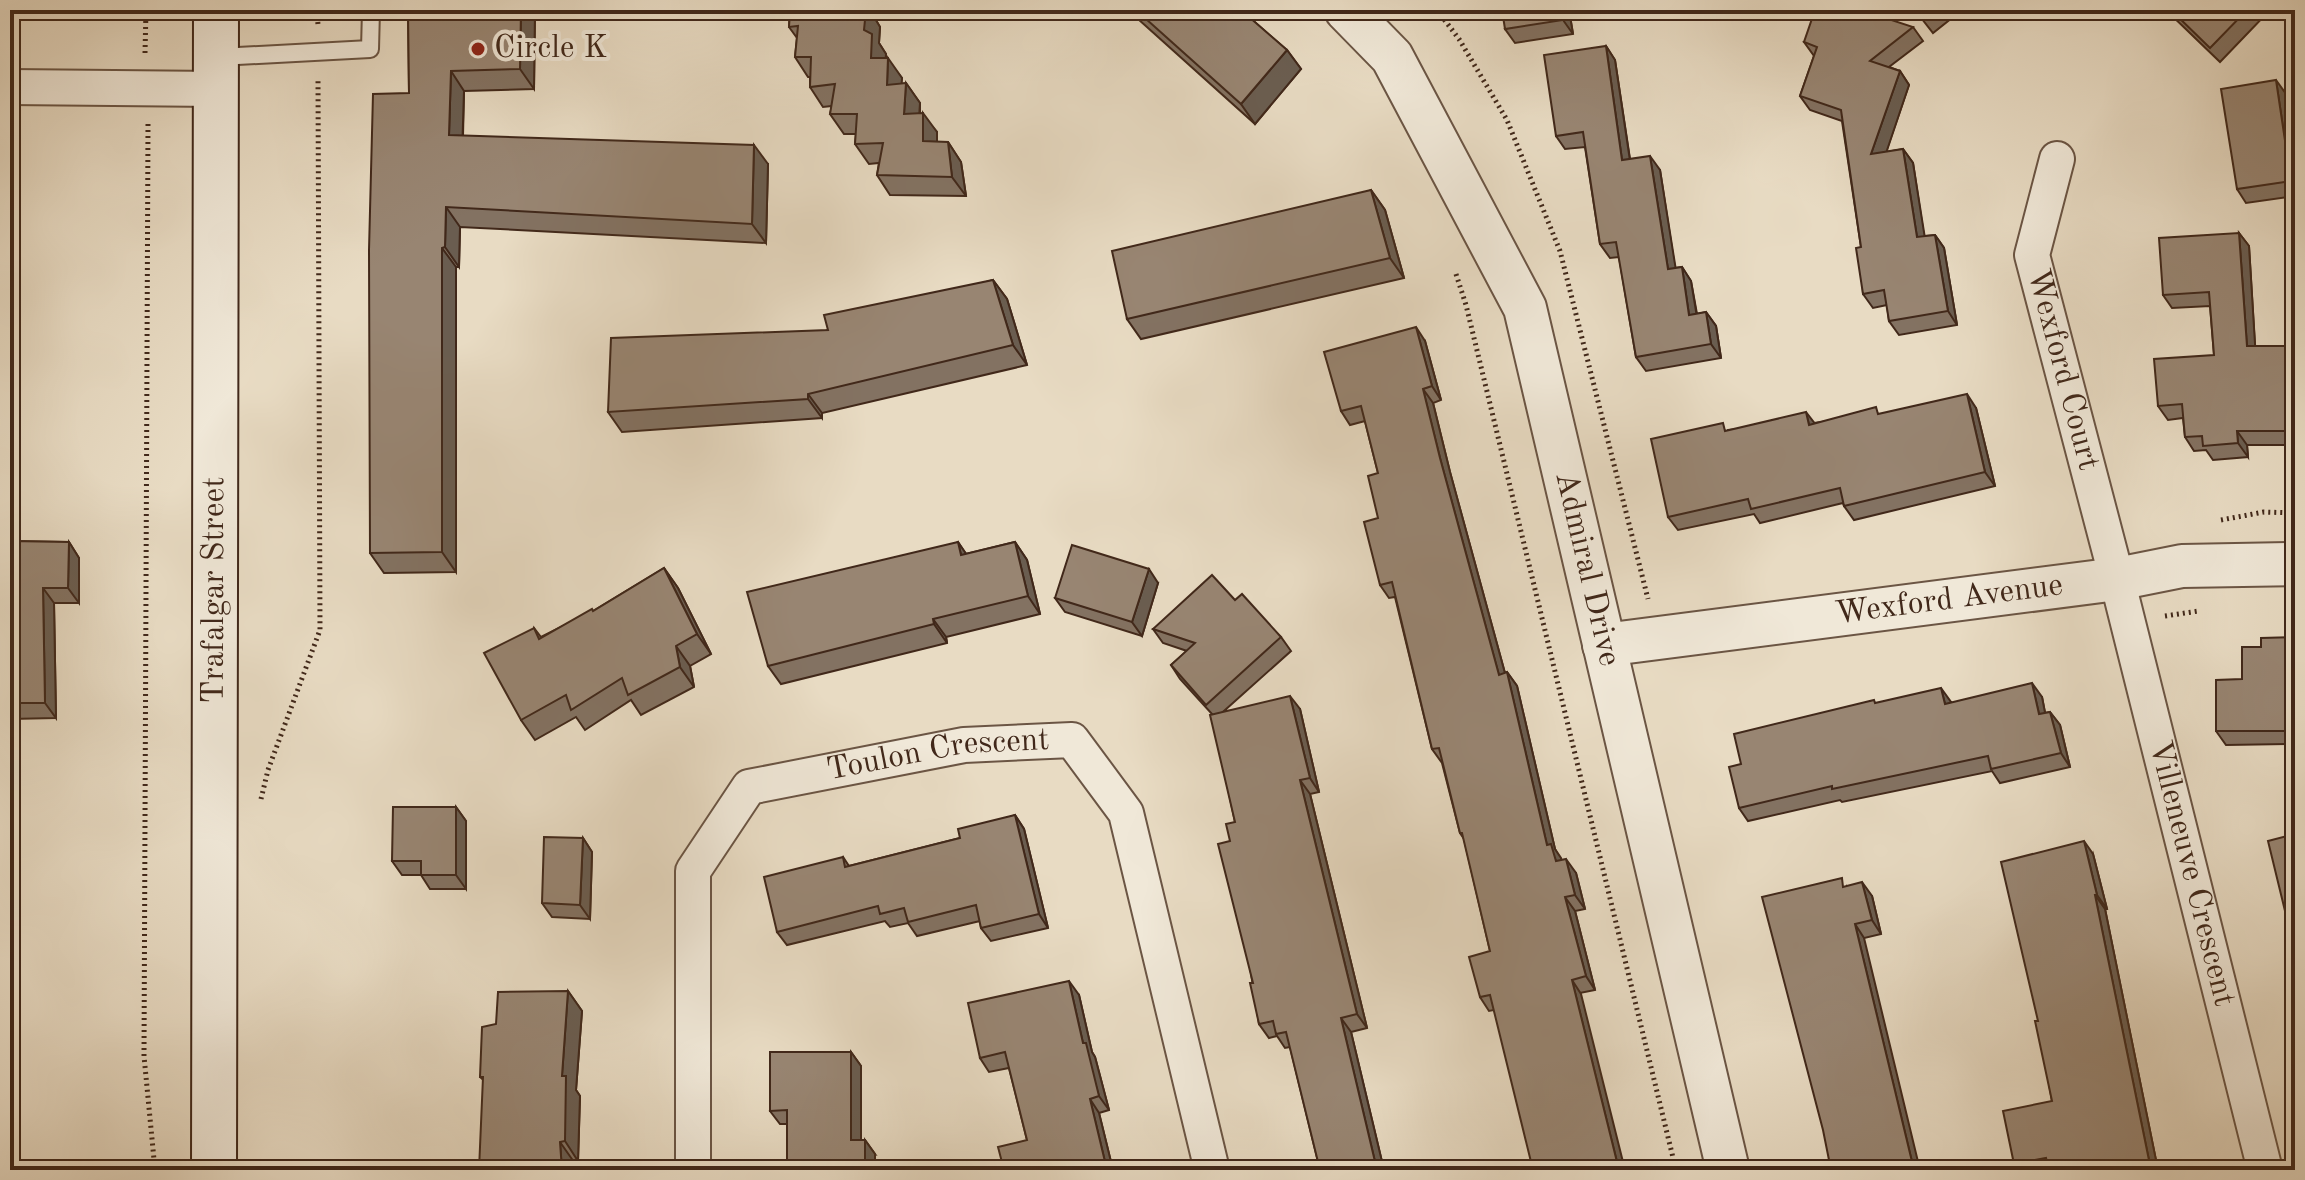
<svg xmlns="http://www.w3.org/2000/svg" width="2305" height="1180" font-family="'Old Standard TT',serif">
<style>
.lines{fill:none;stroke-linecap:round;stroke-linejoin:round}
.service-casing{stroke:#6b5544;stroke-width:20}
.minor-casing{stroke:#6b5544;stroke-width:38}
.tertiary-casing{stroke:#6b5544;stroke-width:46}
.secondary-casing{stroke:#41281a;stroke-width:48}
.path{stroke:#41281a;stroke-width:5;stroke-dasharray:2 4;stroke-linecap:butt}
.service{stroke:#f0e8d8;stroke-width:16}
.minor{stroke:#f0e8d8;stroke-width:34}
.tertiary{stroke:#f0e8d8;stroke-width:42}
.secondary{stroke:#f0e8d8;stroke-width:44}
.wall{fill:#837262;stroke:#41281a;stroke-width:2}
.shaded-wall{fill:#6a5d50;stroke:#41281a;stroke-width:2}
.building{fill:#988572;stroke:#41281a;stroke-width:2}
.poi-dot{fill:#8f2418;stroke:#f0e8d8;stroke-width:3}
.labels{text-anchor:middle;dominant-baseline:central;stroke-width:8;stroke-linejoin:round;paint-order:stroke}
.poi-label{font-size:32px;fill:#41281a;stroke:#f0e8d8;text-anchor:start}
.street-label{font-size:32px;fill:#41281a;stroke:#f0e8d8}
</style>
<rect width="100%" height="100%" fill="#e8dbc3"/>
<filter id="stains"><feTurbulence type="fractalNoise" baseFrequency=".0025" numOctaves="4"/><feColorMatrix values="0 0 0 0 .2 0 0 0 0 .09 0 0 0 0 .02 0 0 0 .5 -.17"/></filter>
<radialGradient id="worn" r=".72"><stop offset=".6" stop-color="#630" stop-opacity="0"/><stop offset="1" stop-color="#630" stop-opacity=".3"/></radialGradient>
<g class="lines">
<defs>
<path id="service" d="M219,57l151,-8 1,-39"/>
<g id="minor">
<path d="M10,87l207,2"/>
<path id="s1" d="M2057,159l-25,96 85,324 148,591"/>
<path id="s2" d="M693,1170v-299l56,-84 215,-42 108,-5 54,73 86,357"/>
</g>
<g id="tertiary">
<path id="s3" d="M1346,10l46,47 133,251 203,862"/>
<path id="s4" d="M1604,645l513,-66 65,-13 113,-2"/>
</g>
<g id="secondary">
<path id="s5" d="M214,1170l2,-1160"/>
</g>
</defs>
<use href="#service" class="service-casing"/>
<use href="#minor" class="minor-casing"/>
<use href="#tertiary" class="tertiary-casing"/>
<use href="#secondary" class="secondary-casing"/>
<g class="path">
<path d="M317,10l1,15"/>
<path d="M1437,10l22,29 48,81 53,131 88,348"/>
<path d="M145,53l1,-43"/>
<path d="M148,124l-4,932 11,114"/>
<path d="M1456,274l10,31 210,865"/>
<path d="M2221,520l43,-8 31,1"/>
<path d="M2165,616l34,-5"/>
<path d="M261,799l7,-29 52,-140 -2,-551"/>
</g>
<use href="#service" class="service"/>
<use href="#minor" class="minor"/>
<use href="#tertiary" class="tertiary"/>
<use href="#secondary" class="secondary"/>
</g>
<g class="wall">
<path d="M408,10h127l-1,79 -70,2 -1,45 305,28 -2,79 -306,-16 -1,40h-3v305l-72,1 -14,-20 39,-460z"/>
<path d="M790,10h80l10,17 -1,16 7,11v4l16,20 -1,6 5,-1 14,20v10l17,19v10h11l13,20 5,34 -76,-1 -13,-20 2,-12 -10,1 -14,-20 1,-10h-12l-14,-20 2,-8 -9,1 -13,-20v-10h-2l-13,-20 2,-19 -8,-11z"/>
<path d="M1128,10h113l46,40 14,19 -46,55z"/>
<path d="M1569,10l4,24 -58,9 -10,-14z"/>
<path d="M1915,10h47l-29,23z"/>
<path d="M2166,10h104l-50,52z"/>
<path d="M1913,27l10,14 -34,26 11,4 9,14 -23,67 17,-3 10,14 11,73 11,-1 9,13 13,77 -58,10 -10,-14 -2,-16 -14,3 -10,-14 -2,-47 -19,-126 -32,-11 -10,-14 14,-40 -10,-14z"/>
<path d="M1606,46l9,14 15,99 30,11 15,98 7,-1 9,14 6,33 9,-2 10,14 5,32 -75,13 -10,-14 -17,-100 -9,1 -10,-14 -15,-97 -20,2 -9,-13z"/>
<path d="M2286,94l9,62v40l-49,7 -9,-14z"/>
<path d="M1371,190l14,20 19,68 -263,61 -14,-20z"/>
<path d="M2239,233l10,13 6,100h40v99h-48l1,12 -35,3 -7,-10 -12,1 -9,-14 -2,-19 -15,2 -10,-14 56,-51 -4,-49 -38,2 -9,-13z"/>
<path d="M993,280l14,19 20,66 -205,48v5l-200,14 -14,-20 220,-82z"/>
<path d="M1425,341l16,59 -8,3 17,69 55,201 2,-1 10,14 38,163 6,11 15,13 9,36 -10,2 20,79 -106,21 -9,-14 10,-46 -26,-112 -4,-6 -18,-70 -10,-14 -37,-152 -6,1 -9,-13 -2,-112 -13,-52 -15,4 -9,-14z"/>
<path d="M1976,408l19,78 -141,34 -10,-14 -1,-3 -83,20 -6,-9 -76,16 -10,-13 60,-87 86,-7 67,-9z"/>
<path d="M10,541l59,1 10,16v45h-25l2,115 -46,1z"/>
<path d="M958,542l8,12 49,-12 12,18 13,54 -94,23 1,6 -166,41 -13,-18z"/>
<path d="M664,568l14,20 33,66 -21,12 4,21 -53,28 -10,-15 -46,30 -9,-13 -41,23 -14,-20 13,-92 7,9 52,-26z"/>
<path d="M1158,583l-16,53 -77,-24 -10,-14z"/>
<path d="M1235,600l46,37 10,14 -67,60 76,-2 19,83 -9,2 57,234 -16,4 33,138h-64l-30,-123 -5,1 -8,-12 -8,2 -10,-14 -29,-183 5,-19 -23,-108 -32,-35 -9,-14 16,-14 -24,-8 -10,-14z"/>
<path d="M2295,637v107l-69,1 -10,-14 45,-84z"/>
<path d="M2042,697l3,16 5,-1 10,13 10,42 -70,16 -8,-12 -150,31 -2,-2 -92,21 -9,-13 2,-44 135,-61 75,-1v1z"/>
<path d="M456,807l10,14v68h-36l-9,-14h-19l-10,-14z"/>
<path d="M1015,815l9,14 24,99 -57,13 -10,-13 -1,-7 -63,15 -9,-13 -18,4 -5,-6 -98,24 -10,-13 66,-75 6,9 111,-28z"/>
<path d="M583,838l9,14 -2,67 -38,-2 -10,-14z"/>
<path d="M2093,854l14,55h-2l53,261h-140l-4,-6 38,-63 -14,-80z"/>
<path d="M1847,886l25,10 9,38 -17,4 -33,232z"/>
<path d="M568,991l14,20 -6,79 4,6 -2,65 -4,1 -94,-85 16,-53z"/>
<path d="M1079,995l13,57 3,5 14,53 -10,3 14,57h-109l23,-30 -18,-72 -20,4 -9,-14z"/>
<path d="M851,1052l10,14v74h4l10,14 -88,-30h-7l-10,-13z"/>
</g>
<g class="shaded-wall">
<path d="M521,10h14l-1,79 -14,-20z"/>
<path d="M859,10h11l10,17 -1,16 7,11 -2,24 -13,-20z"/>
<path d="M1562,10h7l4,24 -10,-14z"/>
<path d="M1606,46l9,14 17,114 -10,-14z"/>
<path d="M1287,50l14,19 -46,55 -14,-20z"/>
<path d="M888,58l14,20 -2,26 -13,-19z"/>
<path d="M451,71l13,20 -2,64 -13,-20z"/>
<path d="M1900,71l9,14 -28,83 -10,-14z"/>
<path d="M2276,80l10,14 9,62v30l-4,-5z"/>
<path d="M906,83l14,20 -2,31 -14,-20z"/>
<path d="M923,113l14,19v29l-14,-20z"/>
<path d="M948,142l13,20 5,34 -14,-19z"/>
<path d="M754,145l14,19 -2,79 -14,-19z"/>
<path d="M1903,149l10,14 14,88 -10,-14z"/>
<path d="M1650,156l10,14 18,113 -10,-14z"/>
<path d="M1371,190l14,20 19,68 -14,-20z"/>
<path d="M446,207l14,20 -1,40 -14,-20z"/>
<path d="M2239,233l10,13 7,114 -9,-14z"/>
<path d="M1935,235l9,13 13,77 -9,-14z"/>
<path d="M442,248l14,19v305l-14,-20z"/>
<path d="M1682,267l9,14 8,48 -10,-14z"/>
<path d="M993,280l14,19 20,66 -14,-20z"/>
<path d="M1706,312l10,14 5,32 -10,-14z"/>
<path d="M1416,327l9,14 16,59 -9,-14z"/>
<path d="M1423,389l10,14 17,69 59,216 -10,-13 -59,-217z"/>
<path d="M808,394l14,19v5l-14,-19z"/>
<path d="M1967,394l9,14 19,78 -10,-14z"/>
<path d="M1806,412l10,13h-7z"/>
<path d="M2237,431l10,14 1,12 -10,-14z"/>
<path d="M69,542l10,16v45l-11,-15z"/>
<path d="M958,542l13,19 -10,-6z"/>
<path d="M1015,542l12,18 13,54 -12,-18z"/>
<path d="M664,568l14,20 33,66 -14,-20z"/>
<path d="M1149,569l9,14 -16,53 -10,-14z"/>
<path d="M43,588l11,15 2,115 -11,-15z"/>
<path d="M933,619l13,18 1,6 -13,-19z"/>
<path d="M676,646l14,20 4,21 -14,-20z"/>
<path d="M1507,672l10,14 38,163 6,9 4,17 -9,-14 -9,-16z"/>
<path d="M2032,683l10,14 6,31 -9,-14z"/>
<path d="M1941,688l10,14 4,16 -10,-14z"/>
<path d="M1290,696l10,13 19,83 -9,-14z"/>
<path d="M2050,712l10,13 10,42 -9,-14z"/>
<path d="M1300,780l10,14 57,234 -10,-14z"/>
<path d="M456,807l10,14v68l-10,-14z"/>
<path d="M1015,815l9,14 24,99 -9,-14z"/>
<path d="M583,838l9,14 -2,67 -10,-14z"/>
<path d="M2084,841l9,13 14,55 -10,-14z"/>
<path d="M1566,859l10,14 9,36 -10,-14z"/>
<path d="M1862,882l10,14 9,38 -9,-14z"/>
<path d="M2095,895l10,14 53,261h-7z"/>
<path d="M1565,897l10,14 20,79 -9,-14z"/>
<path d="M1855,924l9,14 56,232h-6z"/>
<path d="M1572,980l9,14 44,176h-6z"/>
<path d="M1069,981l10,14 13,57 3,5 14,53 -10,-14 -16,-53z"/>
<path d="M568,991l14,20 -6,79 4,6 -2,65 -13,-20 -3,-65z"/>
<path d="M1341,1018l10,14 33,138h-7z"/>
<path d="M851,1052l10,14v88l-10,-14z"/>
<path d="M10,1097l3,5v67l-3,-4z"/>
<path d="M1090,1099l9,14 14,57h-6z"/>
<path d="M865,1140l10,14v16h-10z"/>
<path d="M560,1142l14,20 1,8h-13z"/>
</g>
<g class="building">
<path d="M408,10h113l-1,59 -69,2 -2,64 305,10 -2,79 -306,-17 -1,40 -3,1v304l-72,1 -1,-303 4,-156 36,-1z"/>
<path d="M790,10h76l-2,20 8,4 -1,24h17l-1,27 19,-2 -2,31 19,-1v28l25,1 4,35 -75,-2 6,-32 -28,1 2,-30h-27l5,-30 -25,3 1,-30h-16l3,-31 -9,1z"/>
<path d="M1136,10h105l46,40 -46,54z"/>
<path d="M1502,10h60l1,10 -58,9z"/>
<path d="M1815,10h46l52,17 -43,34 30,10 -29,83 32,-5 14,88 18,-2 13,76 -59,10 -5,-31 -21,4 -7,-46 5,-1 -20,-137 -41,-14 17,-49 -13,-5z"/>
<path d="M1916,10h19l-12,9z"/>
<path d="M2171,10h76l-37,38z"/>
<path d="M1606,46l16,114 28,-4 18,113 14,-2 7,48 17,-3 5,32 -75,13 -20,-115 -16,2 -17,-112 -27,4 -12,-81z"/>
<path d="M2276,80l15,101 -54,8 -16,-100z"/>
<path d="M1371,190l19,68 -263,61 -15,-68z"/>
<path d="M2239,233l8,113h48v85h-58l1,12 -35,3 -1,-10 -17,1 -3,-33 -24,2 -4,-47 60,-4 -5,-63 -46,3 -4,-57z"/>
<path d="M993,280l20,65 -205,49v5l-200,13 3,-74 217,-8 -4,-15z"/>
<path d="M1416,327l16,59 -9,3 17,69 59,217 8,-3 40,173 4,-1 5,17 10,-2 9,36 -10,2 21,79 -14,4 47,190h-86l-43,-175 -10,2 -11,-40 21,-6 -28,-118h-2l-21,-85 -7,1 -40,-167 -12,3 -16,-63 14,-4 -10,-42 10,-3 -17,-67 -20,5 -17,-59z"/>
<path d="M1967,394l18,78 -141,34 -4,-18 -89,21 -3,-10 -80,18 -17,-78 72,-16 2,8 81,-19 3,13 67,-18 2,7z"/>
<path d="M10,541l59,1 -1,46h-25l2,115h-35z"/>
<path d="M958,542l3,13 54,-13 13,54 -95,23 1,5 -166,42 -21,-74z"/>
<path d="M1072,545l77,24 -17,53 -77,-24z"/>
<path d="M664,568l33,66 -21,12 4,21 -52,28 -6,-17 -51,32 -5,-15 -45,25 -37,-67 50,-25 5,11 53,-30 1,2z"/>
<path d="M1212,575l23,25 7,-6 39,43 -75,68 -35,-40 24,-22 -42,-14z"/>
<path d="M2295,637v94h-79v-51l26,-1v-32h19v-9z"/>
<path d="M2032,683l7,31 11,-2 11,41 -70,16 -3,-13 -156,33v-3l-93,22 -10,-41 12,-3 -7,-30 140,-34 1,3 66,-15 4,16z"/>
<path d="M1290,696l20,82 -10,2 57,234 -16,4 36,152h-57l-34,-138 -10,2 -3,-13 -14,3 -9,-41h3l-35,-139 12,-3 -4,-17 9,-2 -25,-107z"/>
<path d="M393,807h63v68h-35v-14h-29z"/>
<path d="M1015,815l24,99 -58,14 -5,-23 -68,17 -4,-14 -24,6 -2,-8 -101,26 -13,-55 79,-20 2,10 115,-29 -2,-9z"/>
<path d="M2295,834v118l-27,-111z"/>
<path d="M544,837l39,1 -3,67 -38,-2z"/>
<path d="M2084,841l13,54h-2l56,275h-102l-3,-12 -32,6 -11,-53 49,-10 -17,-80h3l-37,-159z"/>
<path d="M1842,878l1,9 19,-5 10,38 -17,4 59,246h-83l-8,-40 -61,-233z"/>
<path d="M1069,981l14,62h3l13,53 -9,3 17,71h-103l-6,-23 29,-7 -22,-88 -25,6 -12,-55z"/>
<path d="M568,991l-6,85h4l-1,65 -5,1 2,28h-83l4,-93h-3l2,-50 14,-3 2,-32z"/>
<path d="M770,1052h81v88h14v30h-78v-60l-17,1z"/>
</g>
<circle class="poi-dot" cx="478" cy="49" r="8"/>
<g class="labels">
<g class="poi-label">
<text x="494" y="49">Circle K</text>
</g>
<g class="street-label">
<text stroke="none"><textPath href="#s1" startOffset="218">Wexford Court</textPath></text>
<text stroke="none"><textPath href="#s3" startOffset="618">Admiral Drive</textPath></text>
<text stroke="none"><textPath href="#s5" startOffset="580">Trafalgar Street</textPath></text>
<text stroke="none"><textPath href="#s4" startOffset="348">Wexford Avenue</textPath></text>
<text stroke="none"><textPath href="#s2" startOffset="592">Toulon Crescent</textPath></text>
<text stroke="none"><textPath href="#s1" startOffset="738">Villeneuve Crescent</textPath></text>
</g>
</g>
<rect width="2305" height="1180" fill="none" stroke="#e8dbc3" stroke-width="40"/>
<rect x="12" y="12" width="2281" height="1156" fill="none" stroke="#41281a" stroke-width="4"/>
<rect x="20" y="20" width="2265" height="1140" fill="none" stroke="#41281a" stroke-width="2"/>
<rect width="100%" height="100%" filter="url(#stains)"/>
<rect width="100%" height="100%" fill="url(#worn)"/>
</svg>
